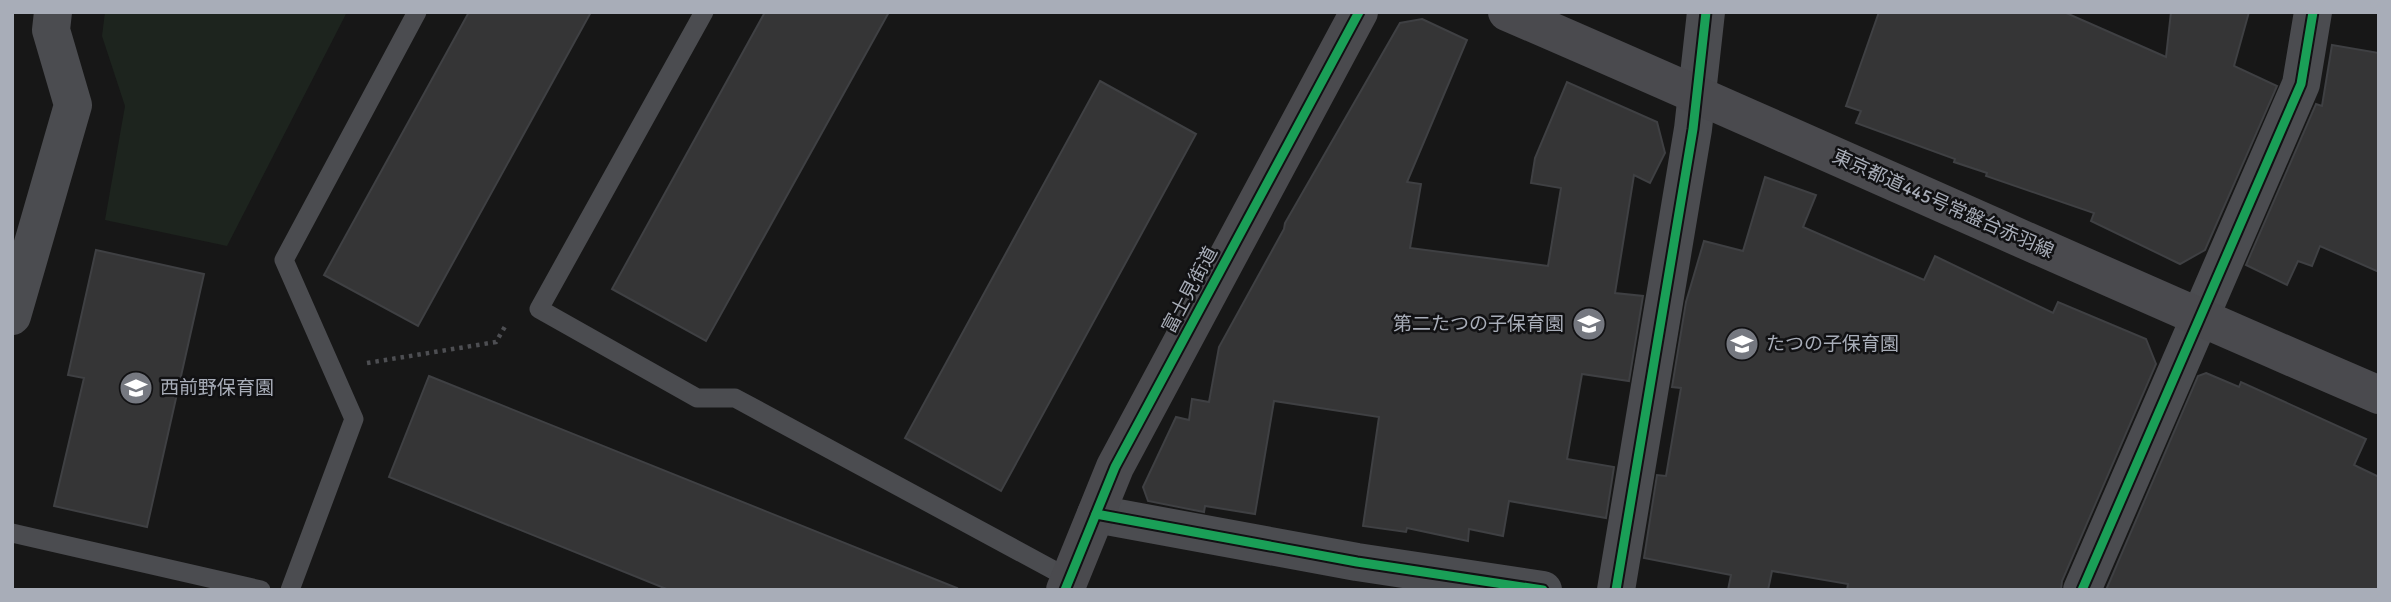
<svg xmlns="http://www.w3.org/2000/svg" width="2391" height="602" font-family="Signika,'Noto Sans JP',sans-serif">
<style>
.green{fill:#1d241e}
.building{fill:#353536;stroke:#3f4043;stroke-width:2}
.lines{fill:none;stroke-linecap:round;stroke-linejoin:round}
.path{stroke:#4d4e52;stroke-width:4.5;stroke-dasharray:3.5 5;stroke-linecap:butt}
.lane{stroke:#4b4c50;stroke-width:19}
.street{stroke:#4b4c50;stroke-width:38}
.secondary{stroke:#4a4a4e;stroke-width:38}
.cycleway-casing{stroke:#111113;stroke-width:13}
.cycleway{stroke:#1a9f57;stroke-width:9}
.labels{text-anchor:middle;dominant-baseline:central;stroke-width:5;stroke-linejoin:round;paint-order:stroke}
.street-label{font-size:19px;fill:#a8adb8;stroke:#111113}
.poi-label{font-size:19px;fill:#a8adb8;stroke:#111113;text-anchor:start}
</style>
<rect width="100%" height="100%" fill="#171717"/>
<path class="green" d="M105,12h242l-120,234 -122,-26 20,-114 -23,-70z"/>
<g class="building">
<path d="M469,12h122l-173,314 -94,-51z"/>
<path d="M765,12h124l-183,329 -94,-52z"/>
<path d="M1879,12h185l102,45 5,-45h78l-15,54 43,20 -72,164 -25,14 -89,-43 3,-8 -108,-37 1,-3 -33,-11 1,-3 -99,-36 5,-12 -15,-5z"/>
<path d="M1422,19l45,21 -60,142 14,2 -11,64 138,18 13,-78 -30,-5 4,-25 32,-76 90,40 8,31 -15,30 -16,-8 -19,118 28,3 -14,85 -47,-7 -15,85 47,8 -8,51 -97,-17 -6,35 -34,-7 -1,12 -61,-13 -1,4 -43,-6 16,-109 -105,-16 -19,113 -50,-8 -1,6 -56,-11 -5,-14 33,-70 13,3 3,-21 17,3 10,-55 65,-118 1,-6 115,-200z"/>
<path d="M2332,45l47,8v219l-59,-26 -8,20 -14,-5 -11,24 -41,-20 70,-161 6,2z"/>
<path d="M1100,81l96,53 -195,357 -96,-53z"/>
<path d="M1765,177l51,18 -13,32 121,53 11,-24 118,57 5,-11 88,37 10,25 -94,217 -1,9h-214l1,-6 -76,-13 -4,19h-40l3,-15 -87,-17 13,-83 9,1 15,-88 -9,-1 14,-85 18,-61 39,10z"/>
<path d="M96,250l108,24 -57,253 -93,-21 30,-128 -16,-3z"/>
<path d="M2206,373l33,14 2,-5 125,57 -12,26 25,12v113h-273l92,-214z"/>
<path d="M429,376l528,212 -1,2h-287l-280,-113z"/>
</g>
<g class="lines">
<path class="path" d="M367,363l129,-21 11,-19"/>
<g class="lane">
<path d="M704,12l-165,297 158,89h38l335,181"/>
<path d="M12,533l249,57"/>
<path d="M290,590l64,-171 -70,-159 133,-248"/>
</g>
<g class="street">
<path d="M12,316l61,-211 -22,-75 2,-18"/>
<path d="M1096,514l261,48 186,28"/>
<path d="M1616,590l77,-461 13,-117"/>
<path d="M2082,590l219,-506 12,-72"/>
</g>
<g class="secondary">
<path d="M1507,12c292,126 580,258 872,383"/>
<path d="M1065,590l50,-123 244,-455"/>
</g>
<defs>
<g id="cycleway">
<path d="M1096,514l261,48 186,28"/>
<path d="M1065,590l50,-123 244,-455"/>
<path d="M1616,590l77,-461 13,-117"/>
<path d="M2082,590l219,-506 12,-72"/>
</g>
</defs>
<use href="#cycleway" class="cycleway-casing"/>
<use href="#cycleway" class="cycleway"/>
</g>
<defs>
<symbol id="school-disc" viewBox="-11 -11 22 22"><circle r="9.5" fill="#757880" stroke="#111113"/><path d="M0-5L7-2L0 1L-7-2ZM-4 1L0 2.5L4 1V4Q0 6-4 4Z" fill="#fff"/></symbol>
</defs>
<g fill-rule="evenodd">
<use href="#school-disc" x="1570" y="305" width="38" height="38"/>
<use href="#school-disc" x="1723" y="325" width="38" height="38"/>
<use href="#school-disc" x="117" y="369" width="38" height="38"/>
</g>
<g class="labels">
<g class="street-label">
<text transform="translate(1943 204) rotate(24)">東京都道445号常盤台赤羽線</text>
<text transform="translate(1190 290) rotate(-62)">富士見街道</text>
</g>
<g class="poi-label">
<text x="1564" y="324" text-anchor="end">第二たつの子保育園</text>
<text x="1766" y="344">たつの子保育園</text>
<text x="160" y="388">西前野保育園</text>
</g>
</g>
<rect width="2391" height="602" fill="none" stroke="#a8adb8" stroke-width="28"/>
</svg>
